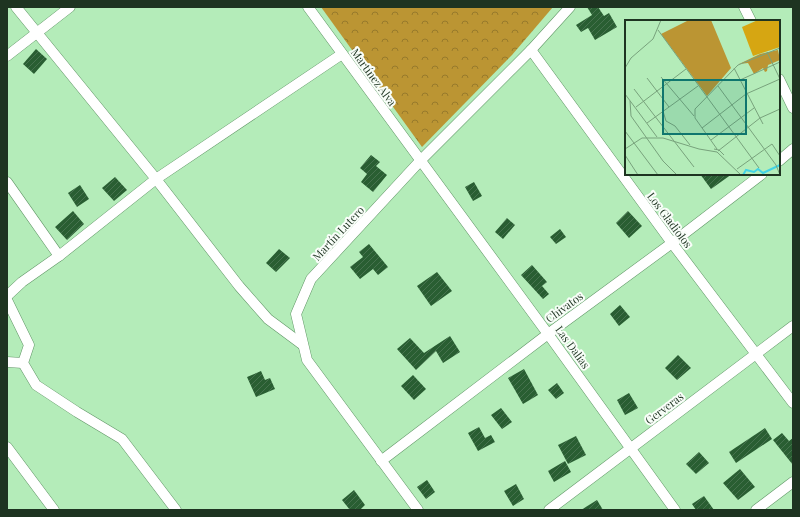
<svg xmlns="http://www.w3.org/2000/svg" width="800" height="517" font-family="'Playfair Display',serif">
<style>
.forest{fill:url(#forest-crowns)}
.building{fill:url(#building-hatch)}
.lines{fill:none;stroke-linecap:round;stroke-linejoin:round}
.minor-casing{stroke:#609666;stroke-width:11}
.minor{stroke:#fff;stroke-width:10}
.labels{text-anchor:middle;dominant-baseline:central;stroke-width:4;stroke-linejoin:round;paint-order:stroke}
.street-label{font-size:11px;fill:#1e3421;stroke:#f9fef9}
.inset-river{fill:none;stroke:#43d3e5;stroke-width:2}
.inset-road{fill:none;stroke:#78a27c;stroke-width:1}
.view{fill:#0f766e;fill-opacity:0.15;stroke:#0f766e;stroke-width:2}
.inset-edge{fill:none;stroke:#1e3421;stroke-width:2}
</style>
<defs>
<pattern id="forest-crowns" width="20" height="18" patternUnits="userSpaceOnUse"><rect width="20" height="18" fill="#bb9533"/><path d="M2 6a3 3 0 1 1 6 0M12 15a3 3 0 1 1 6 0" fill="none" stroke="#977a2b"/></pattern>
<pattern id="building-hatch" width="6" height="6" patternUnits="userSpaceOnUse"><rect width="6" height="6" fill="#295e32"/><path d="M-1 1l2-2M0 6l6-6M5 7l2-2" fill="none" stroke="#46724e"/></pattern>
</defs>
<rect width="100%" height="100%" fill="#b4ecb9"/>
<path class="forest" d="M321,7h232l-41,48 -90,92z"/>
<g class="building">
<path d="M587,7h11l6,9 5,-3 8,14 -22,13 -7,-12 -7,4 -5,-7 16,-10z"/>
<path d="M36,49l11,10 -13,15 -11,-10z"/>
<path d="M371,155l9,7 -4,4 11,9 -14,17 -12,-10 6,-8 -7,-6z"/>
<path d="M700,174h32l-21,15z"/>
<path d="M115,177l12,13 -13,11 -12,-13z"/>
<path d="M474,182l8,14 -9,5 -8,-14z"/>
<path d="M80,185l9,14 -12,8 -9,-14z"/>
<path d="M73,211l11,13 -17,16 -12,-13z"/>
<path d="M628,211l14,15 -13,12 -13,-15z"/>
<path d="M507,218l8,7 -12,14 -8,-7z"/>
<path d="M560,229l6,8 -10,7 -6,-7z"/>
<path d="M369,244l19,23 -10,8 -5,-6 -13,10 -10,-12 13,-10 -4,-5z"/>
<path d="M279,249l11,9 -14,14 -10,-9z"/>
<path d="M532,265l15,17 -5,4 7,8 -6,5 -22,-24z"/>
<path d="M437,272l15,19 -21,15 -14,-20z"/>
<path d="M620,305l10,12 -11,9 -9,-12z"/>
<path d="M450,336l10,16 -17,11 -7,-12 -20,19 -19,-21 13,-11 14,15z"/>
<path d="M678,355l13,13 -14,12 -12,-12z"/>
<path d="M524,369l14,26 -15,9 -15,-26z"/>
<path d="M261,371l4,9 5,-2 5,11 -19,8 -9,-20z"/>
<path d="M413,375l13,14 -12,11 -13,-14z"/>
<path d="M557,383l7,10 -8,6 -8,-9z"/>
<path d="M629,393l9,15 -13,7 -8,-15z"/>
<path d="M501,408l11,14 -10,7 -11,-14z"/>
<path d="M479,427l6,11 6,-3 4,7 -17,9 -10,-18z"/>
<path d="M765,428l7,11 -36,24 -7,-11z"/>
<path d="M782,433l7,8 4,-3v27l-20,-25z"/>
<path d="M576,436l10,19 -18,9 -10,-19z"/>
<path d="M699,452l10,11 -13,11 -10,-10z"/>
<path d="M565,461l6,11 -17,10 -6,-11z"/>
<path d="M740,469l15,18 -17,13 -15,-17z"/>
<path d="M427,480l8,12 -9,7 -9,-12z"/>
<path d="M516,484l8,15 -11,7 -9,-15z"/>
<path d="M354,490l11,15 -5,5h-10l-8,-10z"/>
<path d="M704,496l10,14h-18l-4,-6z"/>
<path d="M597,500l6,10h-22z"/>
</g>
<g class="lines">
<defs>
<g id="minor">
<path d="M16,7l140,172 83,107 29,33 35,26"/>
<path d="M308,7l240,327 127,176"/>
<path d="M744,7l7,14"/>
<path d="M531,50l141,193 121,160"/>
<path d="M7,56l63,-49"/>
<path d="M779,79l14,29"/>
<path d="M779,161l14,-12"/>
<path d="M7,182l52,74"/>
<path d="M7,296l15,-14 37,-26 97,-77 186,-125"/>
<path d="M7,300l22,45 -6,18 13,22 41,27 45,27 54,71"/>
<path d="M7,362l16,1"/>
<path d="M7,447l47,63"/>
<path d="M381,461l167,-127 124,-91 90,-69"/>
<path d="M418,510l-111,-150 -11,-46 15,-35 109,-118 111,-111 39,-43"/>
<path d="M549,510l244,-184"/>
<path d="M756,510l37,-28"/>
</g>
</defs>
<use href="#minor" class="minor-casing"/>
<use href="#minor" class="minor"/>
</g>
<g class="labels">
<g class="street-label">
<text transform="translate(374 77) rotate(54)">Martínez Alva</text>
<text transform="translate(670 220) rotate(53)">Los Gladiolos</text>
<text transform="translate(338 233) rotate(-47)">Martín Lutero</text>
<text transform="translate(564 307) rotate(-36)">Chivatos</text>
<text transform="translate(573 347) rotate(54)">Las Dalias</text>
<text transform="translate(664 408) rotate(-37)">Gerveras</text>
</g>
</g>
<g transform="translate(625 20)">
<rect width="155" height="155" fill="#b4ecb9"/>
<path d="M64,0h22l20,48 -24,28 -46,-62zM153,30l2,10 -12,5 -1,6 -2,1 -2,-4 -9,6 -6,-11 -9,1 21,-10z" fill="#bb9533"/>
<path d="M133,0h22v27l-27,9 -11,-29z" fill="#d6a612"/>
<path class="inset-river" d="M118,155l3,-5 8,2 4,-3 5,4 17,-8"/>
<path class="inset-road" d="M33,10l101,138M0,48l6,-10 22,-19 8,-19M109,48l29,56M36,57l33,39M22,58l22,29M115,60l40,-18M93,66l58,79 4,10M9,69l60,78M0,74l32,43M5,81l1,15 32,45 14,14M11,87l50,-38M38,91l3,10 9,5 15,19M22,103l51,-37M77,108l44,-34 34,-15 -13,-27M0,111l33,44M86,120l43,-32M0,129l17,-11h21l36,11 18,3 24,23M89,129l5,1 5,5M92,129l-22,-31v-9l43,-44 42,-17M93,131l42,-33 20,-9M0,135l13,20M112,149l35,-25 8,12"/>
<path class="view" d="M38,60h83v54h-83z"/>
<rect width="155" height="155" class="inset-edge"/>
</g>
<rect width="800" height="517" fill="none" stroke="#1e3421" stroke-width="16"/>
</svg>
